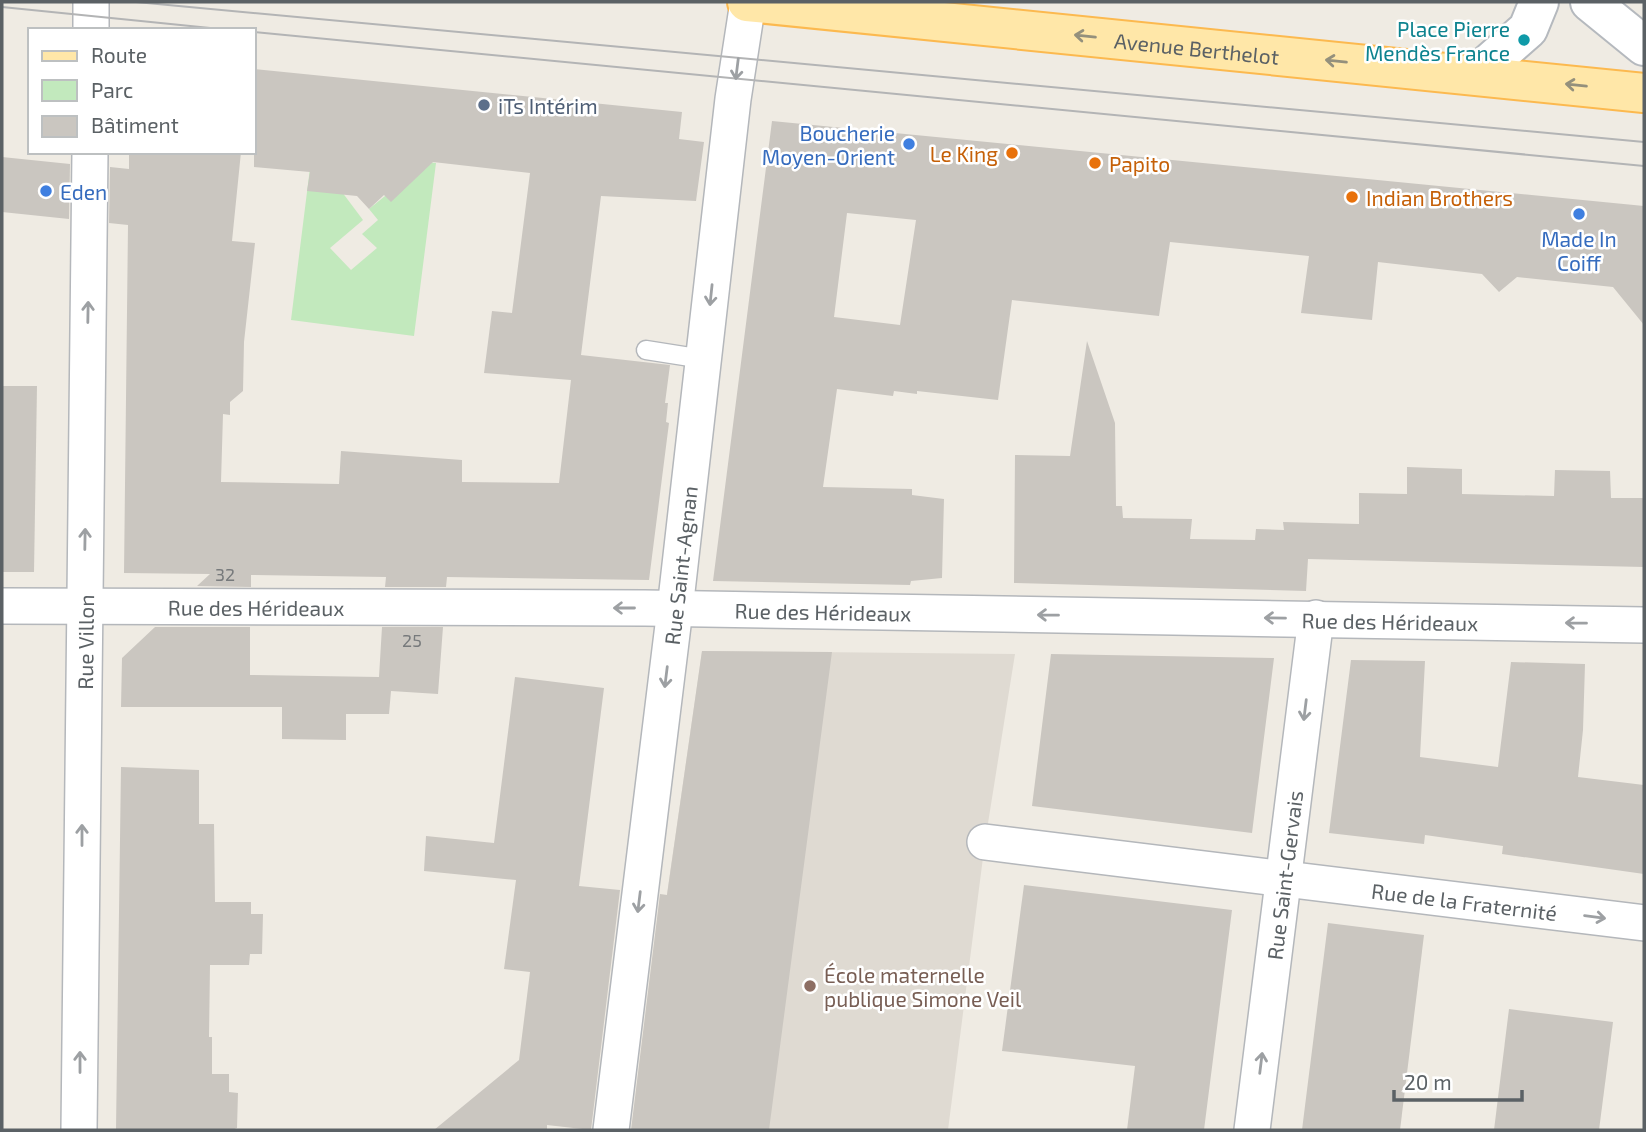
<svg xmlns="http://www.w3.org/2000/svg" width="1646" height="1132" font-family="'Exo 2',sans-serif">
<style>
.education{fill:#dfdad2}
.green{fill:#c2e9bd}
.building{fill:#cac6c0;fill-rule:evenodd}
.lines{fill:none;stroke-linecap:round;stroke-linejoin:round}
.lane-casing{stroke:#b4b7bb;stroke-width:21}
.street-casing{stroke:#b4b7bb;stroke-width:38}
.secondary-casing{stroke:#b5b9be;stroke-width:42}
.primary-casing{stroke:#fcb94f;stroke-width:42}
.lane{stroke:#fff;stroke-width:18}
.street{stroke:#fff;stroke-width:35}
.secondary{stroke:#fff;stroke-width:38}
.primary{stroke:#ffe7a8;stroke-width:38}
.tram{stroke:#b3b4b5;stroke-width:2}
.oneway{stroke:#94907c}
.oneway2{stroke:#9da0a3}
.culture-dot{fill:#0f9aa8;stroke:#fff;stroke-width:2.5}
.service-dot{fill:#5c6f8a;stroke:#fff;stroke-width:2.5}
.shop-dot{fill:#3f7fe0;stroke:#fff;stroke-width:2.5}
.food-dot{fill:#e8710a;stroke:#fff;stroke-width:2.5}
.education-dot{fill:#8d6e63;stroke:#fff;stroke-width:2.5}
.labels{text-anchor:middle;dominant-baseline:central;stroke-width:5;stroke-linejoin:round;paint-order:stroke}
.number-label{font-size:18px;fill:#777a7c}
.culture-label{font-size:21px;fill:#0d838f;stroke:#fff;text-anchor:end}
.street-label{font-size:21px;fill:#5b6165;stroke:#fff}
.service-label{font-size:21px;fill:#4e5e75;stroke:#fff;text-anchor:start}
.shop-label{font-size:21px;fill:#366cbe;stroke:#fff;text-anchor:end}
.food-label{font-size:21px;fill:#c56008;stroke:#fff;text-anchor:start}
.education-label{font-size:21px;fill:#785e54;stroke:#fff;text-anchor:start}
</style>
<rect width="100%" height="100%" fill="#efebe3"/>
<path class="education" d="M702,651l313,3 -30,188 -37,288h-315z"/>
<path class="green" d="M312,152l51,68 -33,28 21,22 26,-22 -15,-14 16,-14 -9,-11 58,-47 9,1 -22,173 -123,-16z"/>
<g class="building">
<path d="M254,69l428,43 -3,27 25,3 -8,59 -95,-5 -20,159 89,10 -5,38h3l-2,19 3,1 -20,157 -202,-3 -1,10h-61l1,-10 -135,-2v12l-54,-1 13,-12 -86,-1 4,-348 -19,-2 1,-56 19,2v-17h112l-9,89 23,2 -11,99 -1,49 -13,11v13l-7,-1 -2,68 118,2 2,-33 121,9v22l97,1 12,-103 -87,-7 8,-62 20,2 18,-140 -97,-11 -42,40 -7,-7 -15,14 -12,-13 -50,-5 3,-19 -56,-5z"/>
<path d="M772,121l872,85v119l-31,-38 -96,-10 -18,15 -17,-18 -104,-12 -6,58 -71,-7 8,-57 -139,-14 -11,74 -147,-16 -14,100 -81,-9v3l-23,-3 -1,5 -56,-7 -14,98 89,2v6l32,4 -2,79 -31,3 -1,4 -197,-4zM847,213l69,7 -16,105 -66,-8z"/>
<path d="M2,157l68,7 -1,55 -67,-7z"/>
<path d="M1087,341l28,82 1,83h6l1,12 69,1 -2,20 65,1 1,-11 28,1 -1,-8 76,2v-31l48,1v-27l55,2v25l92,2 1,-26 55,1 1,27h33v69l-336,-8 -2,32 -292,-8 1,-128 55,1z"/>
<path d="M2,386h35l-3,186h-32z"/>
<path d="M155,627h95v48l129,2 3,-50h61l-5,67 -47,-3 -2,23h-43v26l-64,-1v-32h-161l1,-49z"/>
<path d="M702,651l130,1 -63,478h-138l29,-236 7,1z"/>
<path d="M1051,654l223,4 -22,175 -220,-27z"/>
<path d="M1351,660l74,1 -5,96 78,10 13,-105 74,2 -2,66 -5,47 66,8v89l-142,-20 1,-8 -78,-11 -1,9 -95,-11z"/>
<path d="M515,677l89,11 -25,198 41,4 -29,240 -44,-5v5h-113l85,-70 11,-88 -26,-3 12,-89 -92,-9 2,-35 68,7z"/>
<path d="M121,767l78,3v54h15l1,78h36v12h12l-1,40h-12l-1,11h-39l-1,72h3v37h17v18l9,1 -1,35 -5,2h-116z"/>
<path d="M1024,885l208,25 -28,220h-77l8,-64 -133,-15z"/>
<path d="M1328,923l96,12 -24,195h-98z"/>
<path d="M1509,1009l104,13 -14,108h-105z"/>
</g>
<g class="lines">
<defs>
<path id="lane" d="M646,350l57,9"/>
<g id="street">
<path d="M91,30v-28"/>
<path id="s1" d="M2,606l643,2 999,17"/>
<path id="s2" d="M985,842l659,81"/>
<path id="s3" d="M79,1130l11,-978"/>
<path id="s4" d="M611,1130l64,-521 58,-510 15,-97"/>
<path id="s5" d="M1252,1130l64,-512"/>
</g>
<g id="secondary">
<path d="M1590,2l54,44"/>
<path d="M1477,74l51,-45 11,-27"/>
</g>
<g id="primary">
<path id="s6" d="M747,2l897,91"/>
</g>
</defs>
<use href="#lane" class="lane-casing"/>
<use href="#street" class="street-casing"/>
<use href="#secondary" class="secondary-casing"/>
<use href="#primary" class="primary-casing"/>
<use href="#lane" class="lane"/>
<use href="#street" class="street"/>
<use href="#secondary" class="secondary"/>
<use href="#primary" class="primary"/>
<g class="tram">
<path d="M136,2l1508,140"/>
<path d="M2,7l228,23"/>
<path d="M254,32l1390,134"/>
</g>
</g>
<defs><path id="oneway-shaft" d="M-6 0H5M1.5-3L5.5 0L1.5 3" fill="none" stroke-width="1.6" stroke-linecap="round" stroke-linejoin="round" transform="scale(1.75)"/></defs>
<g class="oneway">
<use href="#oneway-shaft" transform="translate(1085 36) rotate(-174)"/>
<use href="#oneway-shaft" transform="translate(1336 61) rotate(-174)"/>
<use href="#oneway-shaft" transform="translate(1576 85) rotate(-174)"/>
</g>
<g class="oneway2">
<use href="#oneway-shaft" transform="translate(737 69) rotate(97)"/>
<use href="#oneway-shaft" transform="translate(711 295) rotate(96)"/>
<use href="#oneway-shaft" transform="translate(88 312) rotate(-89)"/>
<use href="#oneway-shaft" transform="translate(85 539) rotate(-89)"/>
<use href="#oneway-shaft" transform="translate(624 608) rotate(-180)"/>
<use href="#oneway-shaft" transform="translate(1048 615) rotate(-179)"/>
<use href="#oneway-shaft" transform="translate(1275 618) rotate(-179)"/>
<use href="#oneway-shaft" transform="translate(1576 623) rotate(-179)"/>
<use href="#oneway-shaft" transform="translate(666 677) rotate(97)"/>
<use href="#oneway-shaft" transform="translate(1305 710) rotate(97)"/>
<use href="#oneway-shaft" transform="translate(82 835) rotate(-90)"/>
<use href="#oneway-shaft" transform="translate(639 902) rotate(97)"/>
<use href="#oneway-shaft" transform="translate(1595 917) rotate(7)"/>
<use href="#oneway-shaft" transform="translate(80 1062) rotate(-90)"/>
<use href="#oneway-shaft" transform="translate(1261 1063) rotate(-83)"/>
</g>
<circle class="culture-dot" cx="1524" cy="40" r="7"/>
<circle class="service-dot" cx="484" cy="105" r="7"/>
<g class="shop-dot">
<circle cx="909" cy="144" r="7"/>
<circle cx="46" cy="191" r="7"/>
<circle cx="1579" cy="214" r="7"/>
</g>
<g class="food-dot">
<circle cx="1012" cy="153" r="7"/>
<circle cx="1095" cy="163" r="7"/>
<circle cx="1352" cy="197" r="7"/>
</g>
<circle class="education-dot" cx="810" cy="986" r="7"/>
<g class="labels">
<g class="number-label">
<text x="225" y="574">32</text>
<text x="412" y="640">25</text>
</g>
<g class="culture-label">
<text x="1510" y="28">Place Pierre<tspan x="1510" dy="24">Mendès France</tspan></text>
</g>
<g class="street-label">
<text stroke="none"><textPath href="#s6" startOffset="452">Avenue Berthelot</textPath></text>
<text stroke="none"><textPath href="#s4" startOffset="569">Rue Saint-Agnan</textPath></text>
<text stroke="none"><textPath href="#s1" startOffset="254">Rue des Hérideaux</textPath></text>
<text stroke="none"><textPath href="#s1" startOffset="821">Rue des Hérideaux</textPath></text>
<text stroke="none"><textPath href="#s1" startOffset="1388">Rue des Hérideaux</textPath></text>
<text stroke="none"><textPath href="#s3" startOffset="488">Rue Villon</textPath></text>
<text stroke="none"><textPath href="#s5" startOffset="257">Rue Saint-Gervais</textPath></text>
<text stroke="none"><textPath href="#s2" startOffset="483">Rue de la Fraternité</textPath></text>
</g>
<g class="service-label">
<text x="498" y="105">iTs Intérim</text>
</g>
<g class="shop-label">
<text x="895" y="132">Boucherie<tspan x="895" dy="24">Moyen-Orient</tspan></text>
<text x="60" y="191" text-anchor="start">Eden</text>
<text x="1579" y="238" text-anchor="middle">Made In<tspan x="1579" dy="24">Coiff</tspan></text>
</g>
<g class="food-label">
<text x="998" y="153" text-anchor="end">Le King</text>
<text x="1109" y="163">Papito</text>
<text x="1366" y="197">Indian Brothers</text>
</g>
<g class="education-label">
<text x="824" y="974">École maternelle<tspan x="824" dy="24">publique Simone Veil</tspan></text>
</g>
</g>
<rect width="1646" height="1132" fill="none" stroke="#5b6165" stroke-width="7"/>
<rect x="28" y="28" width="228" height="126" fill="#ffffff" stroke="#bdc0c1" stroke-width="2"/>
<rect x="42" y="51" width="35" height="10" fill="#ffe7a8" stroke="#bdc0c1" stroke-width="2"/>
<text x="91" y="63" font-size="21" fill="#5b6165">Route</text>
<rect x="42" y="80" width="35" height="21" fill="#c2e9bd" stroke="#bdc0c1" stroke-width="2"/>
<text x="91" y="98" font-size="21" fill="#5b6165">Parc</text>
<rect x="42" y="116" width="35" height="21" fill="#cac6c0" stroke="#bdc0c1" stroke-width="2"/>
<text x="91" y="133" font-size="21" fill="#5b6165">Bâtiment</text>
<path d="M1394 1090v10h128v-10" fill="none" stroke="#5b6165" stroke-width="3.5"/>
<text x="1404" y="1090" font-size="21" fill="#5b6165" stroke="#ffffff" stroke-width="5" paint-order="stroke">20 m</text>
</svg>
